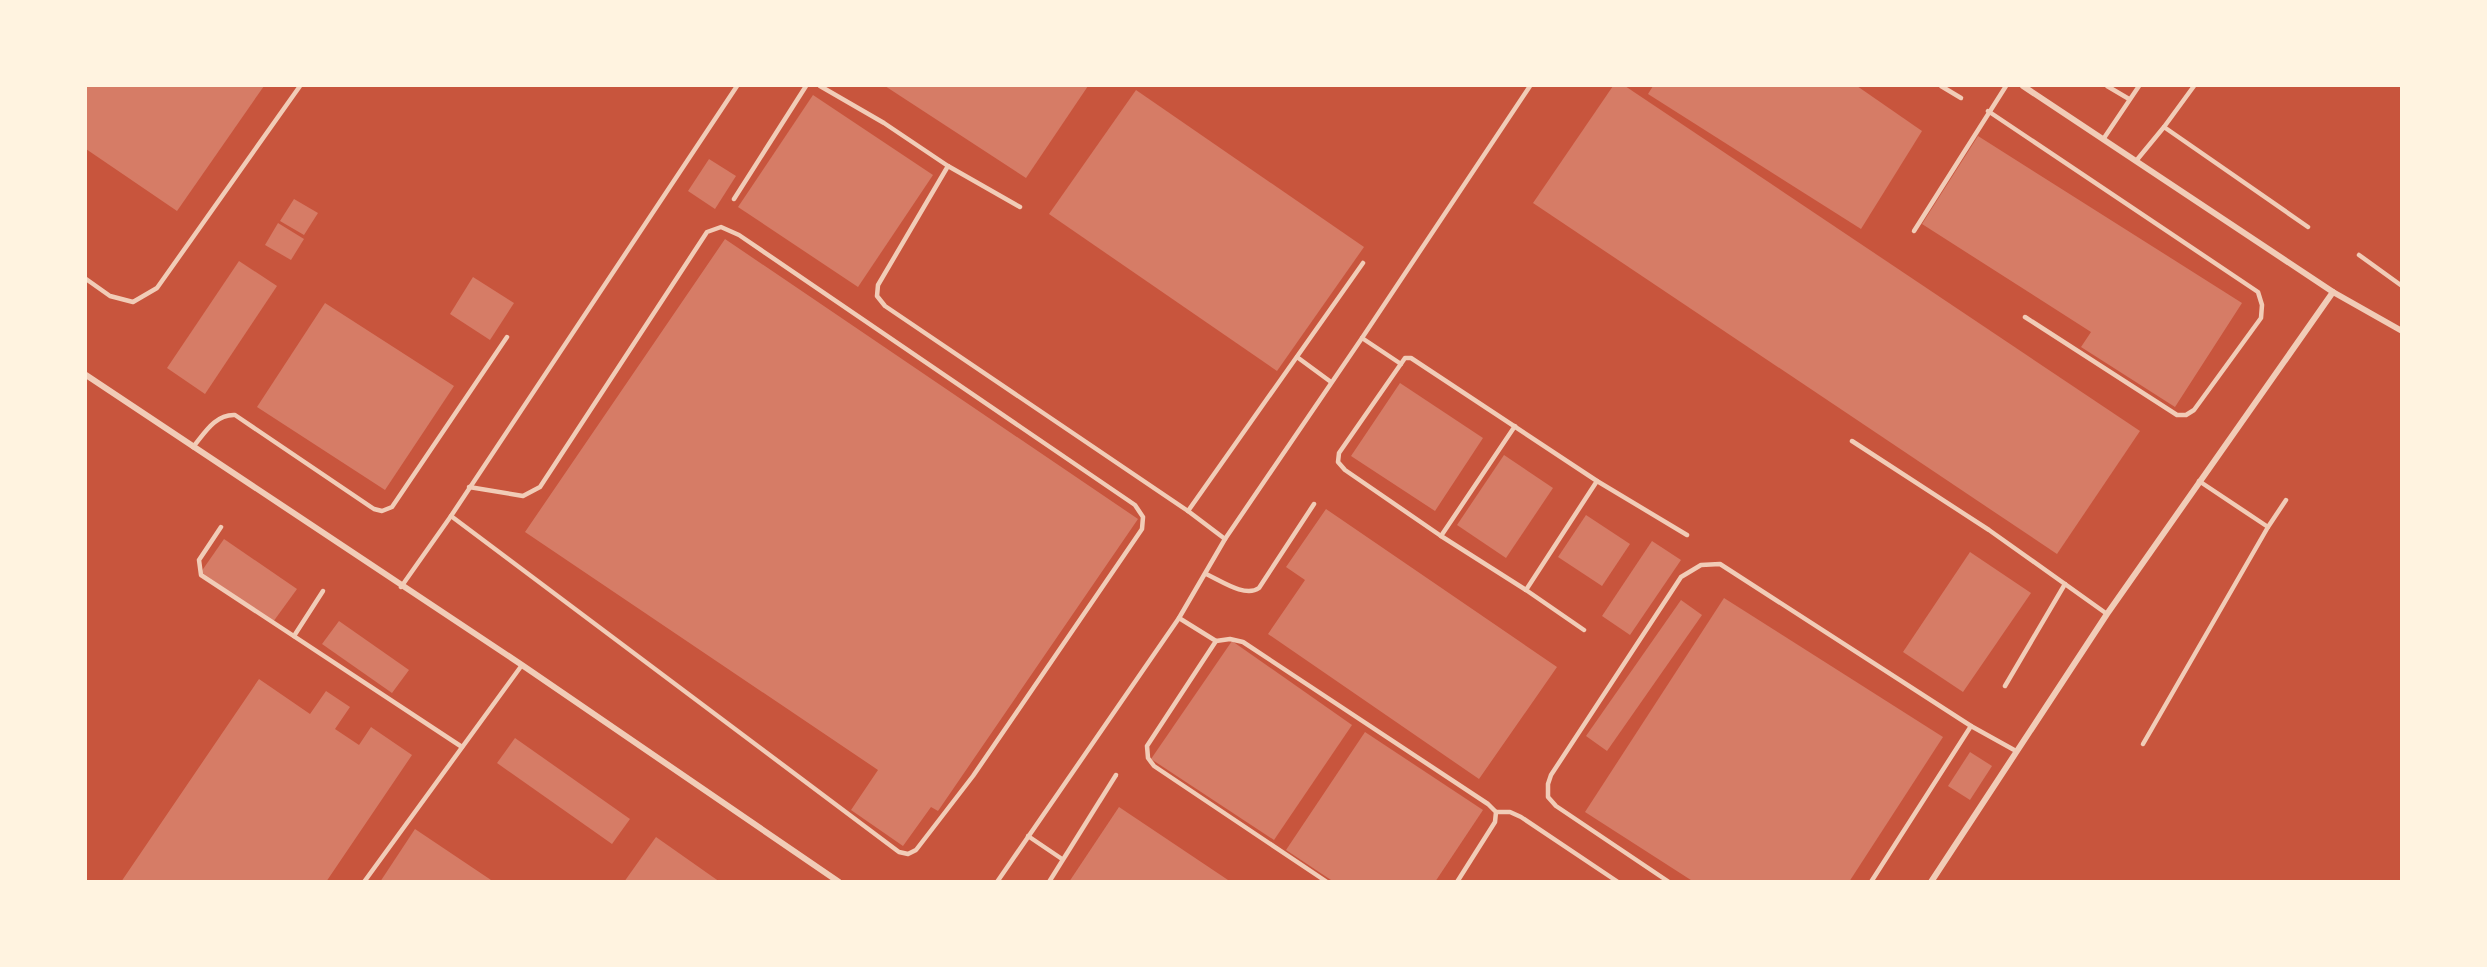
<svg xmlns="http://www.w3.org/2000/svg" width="2487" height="967" font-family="'Asap Condensed',sans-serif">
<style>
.building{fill:#d67c66}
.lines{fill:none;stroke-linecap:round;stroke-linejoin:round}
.service{stroke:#f1ccb7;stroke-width:4.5}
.minor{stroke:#f1ccb7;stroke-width:6}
</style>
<rect width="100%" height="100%" fill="#c8553d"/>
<g class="building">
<path d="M86,86h178l-87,125 -91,-62z"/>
<path d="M885,86h203l-62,92z"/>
<path d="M1613,86h12l515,345 -83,123 -524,-351z"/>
<path d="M1653,86h204l65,45 -61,98 -213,-135z"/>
<path d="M1136,90l228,157 -87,124 -228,-157z"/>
<path d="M813,95l120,80 -75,112 -120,-80z"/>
<path d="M1978,136l264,167 -67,104 -94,-60 10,-15 -169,-108z"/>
<path d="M709,159l27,17 -21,33 -27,-18z"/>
<path d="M294,199l24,14 -14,22 -24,-14z"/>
<path d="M278,223l26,16 -13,21 -26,-15z"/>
<path d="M725,239l413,280 -200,292 -7,-4 -28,39 -52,-36 27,-40 -353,-238z"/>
<path d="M239,261l38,25 -72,108 -38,-26z"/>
<path d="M473,277l41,26 -24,37 -40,-26z"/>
<path d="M325,303l129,83 -69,104 -128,-83z"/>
<path d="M1400,383l83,55 -48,73 -84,-55z"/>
<path d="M1504,455l49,33 -47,70 -49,-33z"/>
<path d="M1326,509l231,158 -78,112 -211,-145 37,-54 -19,-13z"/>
<path d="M1586,515l44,29 -28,42 -44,-29z"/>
<path d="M224,539l73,50 -24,33 -72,-50z"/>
<path d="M1652,541l29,19 -51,75 -28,-19z"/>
<path d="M1970,552l61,41 -68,99 -60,-40z"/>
<path d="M1724,598l219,139 -94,145h-155l-109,-70z"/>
<path d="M1681,600l21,15 -95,136 -21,-15z"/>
<path d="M339,621l70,49 -17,23 -70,-49z"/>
<path d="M1232,641l120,84 -78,115 -123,-81z"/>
<path d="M259,679l51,35 16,-23 24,16 -15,22 24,16 12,-18 41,28 -86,127h-205z"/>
<path d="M1365,732l118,78 -48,72h-101l-48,-32z"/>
<path d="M515,738l115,81 -18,25 -115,-81z"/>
<path d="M1970,752l22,14 -22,34 -22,-14z"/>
<path d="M1119,807l112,75h-162z"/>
<path d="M415,829l79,53h-114z"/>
<path d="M656,837l64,45h-96z"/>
</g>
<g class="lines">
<g class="service">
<path d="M820,86l64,37 64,43 72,41"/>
<path d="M1941,86l20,12"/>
<path d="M2107,86l22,13"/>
<path d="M1988,111l270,181 4,13 -1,13 -67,92 -8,5h-9l-152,-98"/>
<path d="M2164,127l30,-41"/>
<path d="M2104,138l35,-52"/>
<path d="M2136,161l28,-34 144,100"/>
<path d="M948,166l-70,119 -1,11 8,10 303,205 37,28"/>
<path d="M734,199l72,-113"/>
<path d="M1914,231l92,-145"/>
<path d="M2359,255l43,31"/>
<path d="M86,279l24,17 23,6 24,-14 143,-202"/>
<path d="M1362,338l39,26"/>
<path d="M1297,357l34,25"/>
<path d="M1852,441l137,89 118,84"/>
<path d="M193,447c11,-13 22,-33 42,-32l139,94 8,2 10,-4 115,-170"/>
<path d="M2199,481l69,46 18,-27"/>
<path d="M1188,511l175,-248"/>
<path d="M451,516l448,336 9,2 8,-4 57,-74 169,-247 1,-12 -8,-12 -396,-270 -18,-8 -14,5 -167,255 -17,9 -54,-9"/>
<path d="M221,527l-22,33 2,15 261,172"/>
<path d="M1441,536l74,-110"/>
<path d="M1206,574c14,6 39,24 53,14l55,-84"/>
<path d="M401,587l50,-71 286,-430"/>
<path d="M1526,590l71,-109"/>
<path d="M1179,618l37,23 -69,105 1,12 6,8 173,116"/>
<path d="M1584,630l-58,-40 -85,-54 -96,-66 -7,-8 1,-9 66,-95h6l186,123 90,54"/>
<path d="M294,636l29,-45"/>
<path d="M1216,641l14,-2 13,3 245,162 8,8 -1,10 -38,60"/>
<path d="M2005,686l60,-102"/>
<path d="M2143,744l125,-217"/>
<path d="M1496,812h14l11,5 97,65"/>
<path d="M1028,836l34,23"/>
<path d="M364,882l158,-217"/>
<path d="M997,882l182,-264 46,-79 137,-201 168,-252"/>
<path d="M1049,882l67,-107"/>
<path d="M1669,882l-113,-76 -8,-9v-13l3,-9 130,-198 20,-12 19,-1 251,162 45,25"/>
<path d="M1871,882l100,-156"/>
</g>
<g class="minor">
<path d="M2023,86l310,206 69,39"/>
<path d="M86,375l436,290 317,217"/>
<path d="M1931,882l176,-268 226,-322"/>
</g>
</g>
<rect width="2487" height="967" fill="none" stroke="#fff3e0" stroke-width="174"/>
</svg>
